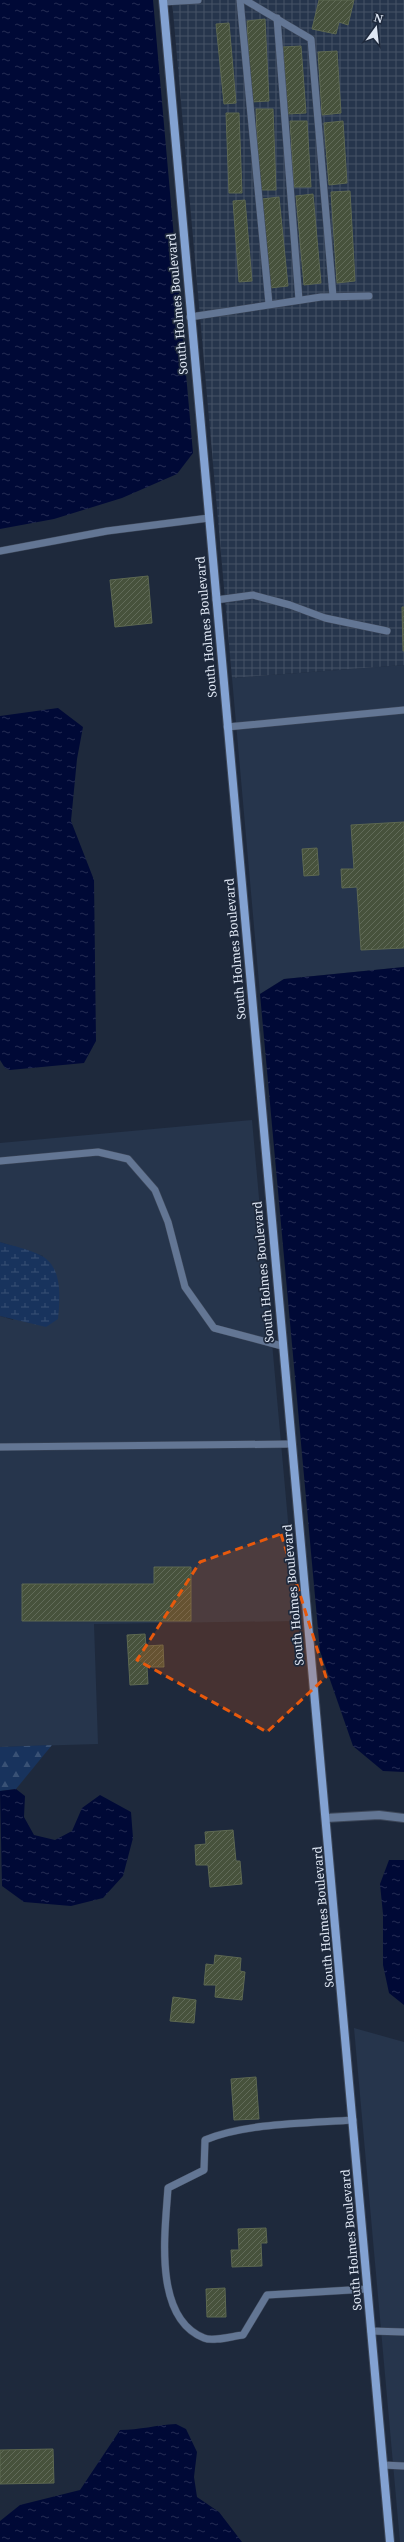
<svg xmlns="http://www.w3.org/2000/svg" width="404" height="2542" font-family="'Noto Serif',serif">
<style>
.built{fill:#26354c}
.industrial{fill:url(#industrial-grid)}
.forest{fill:url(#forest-firs)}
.wetland{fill:url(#wetland-marsh)}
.water{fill:url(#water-ripples)}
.building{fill:url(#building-hatch);stroke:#5d6851}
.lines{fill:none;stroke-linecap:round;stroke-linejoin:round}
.lane-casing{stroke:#3d4759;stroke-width:8}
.street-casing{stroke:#3d4759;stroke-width:10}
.secondary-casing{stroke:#3d4759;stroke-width:10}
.lane{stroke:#637694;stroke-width:7}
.street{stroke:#637694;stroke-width:8}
.secondary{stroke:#83a2d2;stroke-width:8}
.marked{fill:#e8590c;fill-opacity:0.2;stroke:#e8590c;stroke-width:3;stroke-dasharray:8 5;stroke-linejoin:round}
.labels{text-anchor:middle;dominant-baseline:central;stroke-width:3.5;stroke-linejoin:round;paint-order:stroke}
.street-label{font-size:12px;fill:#dee6f3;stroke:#1e293c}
</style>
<defs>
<pattern id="industrial-grid" width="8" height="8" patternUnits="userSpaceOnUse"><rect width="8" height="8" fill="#26354c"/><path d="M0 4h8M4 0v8" fill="none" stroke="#455266"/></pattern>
<pattern id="forest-firs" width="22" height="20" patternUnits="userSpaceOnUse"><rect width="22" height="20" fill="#18335d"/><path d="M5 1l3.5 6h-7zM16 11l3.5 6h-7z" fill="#395175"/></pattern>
<pattern id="wetland-marsh" width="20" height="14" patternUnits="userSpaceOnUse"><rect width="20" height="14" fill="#18335d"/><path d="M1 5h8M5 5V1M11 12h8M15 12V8" fill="none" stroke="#395175"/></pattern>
<pattern id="water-ripples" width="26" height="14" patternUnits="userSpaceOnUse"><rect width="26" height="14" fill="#000936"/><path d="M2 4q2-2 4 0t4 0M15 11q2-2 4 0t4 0" fill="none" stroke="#252d54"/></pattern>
<pattern id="building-hatch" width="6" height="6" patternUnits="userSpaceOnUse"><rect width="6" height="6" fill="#47523c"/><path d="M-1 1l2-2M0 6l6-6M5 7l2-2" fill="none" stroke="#616b59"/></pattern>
</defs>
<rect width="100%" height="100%" fill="#1e293c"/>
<g class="built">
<path d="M404,665v302l-120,12 -24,15 -28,-316z"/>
<path d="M252,1120l45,501 -203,3 4,120 -98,3v-431l13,4 30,-64 -43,-14v-99z"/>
<path d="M354,2028l50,14v500h-4z"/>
</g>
<path class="industrial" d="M172,0h232v665l-172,13z"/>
<path class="forest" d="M52,1745l-36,44 -16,2v-44z"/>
<path class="wetland" d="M0,1242c13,4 29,7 42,14 21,12 18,43 16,63l-12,8 -46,-11z"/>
<g class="water">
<path d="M0,0h153l40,453 -16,21 -55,24 -68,21 -54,10z"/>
<path d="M58,708l25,19 -6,32 -6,62 23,59 2,161 -12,22 -74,7 -5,-2 -5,-8v-344z"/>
<path d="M404,967v805l-21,-1 -30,-25 -33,-95 -60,-657 24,-15z"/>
<path d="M16,1789l9,7 -1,21 10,18 21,5 17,-9 10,-23 18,-13 31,17 2,26 -10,38 -20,22 -32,8 -47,-4 -22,-16 -2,-95z"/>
<path d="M389,1860h15v145l-15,-12 -6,-28v-51l-3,-30z"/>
<path d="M176,2424l10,5 11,23 -3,25 3,20 22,15 23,30h-242v-21l20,-16 60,-15 40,-60c19,0 37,-5 56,-6z"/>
</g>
<g class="building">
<path d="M319,0h35l-6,25 -9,-3 -3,12 -24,-5z"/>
<path d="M265,19l4,82 -18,1 -4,-81z"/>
<path d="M229,23l7,80 -12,1 -8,-80z"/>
<path d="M301,46l5,67 -18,1 -5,-67z"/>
<path d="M337,51l4,62 -19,2 -4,-63z"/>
<path d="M256,109h17l3,81h-17z"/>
<path d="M226,113h13l3,80h-13z"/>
<path d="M290,121h17l4,66h-17z"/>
<path d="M343,121l4,62 -18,2 -5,-62z"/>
<path d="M350,191l5,90 -18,2 -6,-91z"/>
<path d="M313,194l8,89 -17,2 -8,-89z"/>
<path d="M279,197l9,89 -18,2 -8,-89z"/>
<path d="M245,200l7,81 -13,1 -6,-81z"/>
<path d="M148,576l4,47 -37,4 -5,-47z"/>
<path d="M402,607h2v44h-1z"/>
<path d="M404,822v126l-43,2 -4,-63 -15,1 -1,-19h13l-3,-44z"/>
<path d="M317,848l2,27 -15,1 -2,-27z"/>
<path d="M154,1567h37v54h-169v-37h132z"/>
<path d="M145,1634l1,12 17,-1 1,22h-17l1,17 -18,1 -3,-50z"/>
<path d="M233,1830l3,31h4l2,23 -32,3 -2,-22h-12l-1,-20 11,-1 -1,-12z"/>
<path d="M215,1955l26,3 -1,13 5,1 -3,28 -27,-3 1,-12h-12l2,-21 8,1z"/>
<path d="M173,1997l23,3 -2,23 -24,-2z"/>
<path d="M256,2077l3,42 -25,1 -3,-41z"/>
<path d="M266,2228l1,15h-6l1,23 -30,1 -1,-17h8l-1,-21z"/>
<path d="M225,2288l1,29h-19l-1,-28z"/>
<path d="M53,2449l1,34 -54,1v-34z"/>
</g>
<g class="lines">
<defs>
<g id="lane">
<path d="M240,0l29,304"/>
<path d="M245,0l66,39 22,257"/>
<path d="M163,2l35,-2"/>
<path d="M277,18l22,282"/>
<path d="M190,317l131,-20 48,-1"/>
<path d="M0,551l107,-20 102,-13"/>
<path d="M216,600l37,-5 37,10 35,13 62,13"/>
<path d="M227,727l177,-17"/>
<path d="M0,1161l98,-9 30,7 27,31 13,32 17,65 29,41 68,18"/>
<path d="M0,1447l291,-3"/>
<path d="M353,2120c-44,3 -108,3 -148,20l-1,30 -36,18c-3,44 -15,130 36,150 9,4 29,-2 39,-3l24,-40 100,-6"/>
<path d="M371,2331l33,1"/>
<path d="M383,2465l21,1"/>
</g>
<path id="street" d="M326,1818l53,-3 25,3"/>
<path id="secondary" d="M163,0l227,2542"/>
</defs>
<use href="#lane" class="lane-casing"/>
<use href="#street" class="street-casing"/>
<use href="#secondary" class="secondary-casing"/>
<use href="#lane" class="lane"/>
<use href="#street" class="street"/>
<use href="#secondary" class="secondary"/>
</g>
<path class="marked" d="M281,1534l45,143 -59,55 -130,-72 63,-98z"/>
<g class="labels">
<g class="street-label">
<text transform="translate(177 304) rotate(-95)">South Holmes Boulevard</text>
<text transform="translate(206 627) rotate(-95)">South Holmes Boulevard</text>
<text transform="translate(235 949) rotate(-95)">South Holmes Boulevard</text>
<text transform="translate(263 1272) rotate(-95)">South Holmes Boulevard</text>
<text transform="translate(293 1595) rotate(-95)">South Holmes Boulevard</text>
<text transform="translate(323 1917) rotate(-95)">South Holmes Boulevard</text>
<text transform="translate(351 2240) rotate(-95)">South Holmes Boulevard</text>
</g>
</g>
<g transform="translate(376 28) rotate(15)" stroke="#1e293c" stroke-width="3" paint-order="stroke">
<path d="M0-3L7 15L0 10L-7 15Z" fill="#dee6f3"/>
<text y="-6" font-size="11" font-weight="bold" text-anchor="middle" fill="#dee6f3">N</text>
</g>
</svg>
